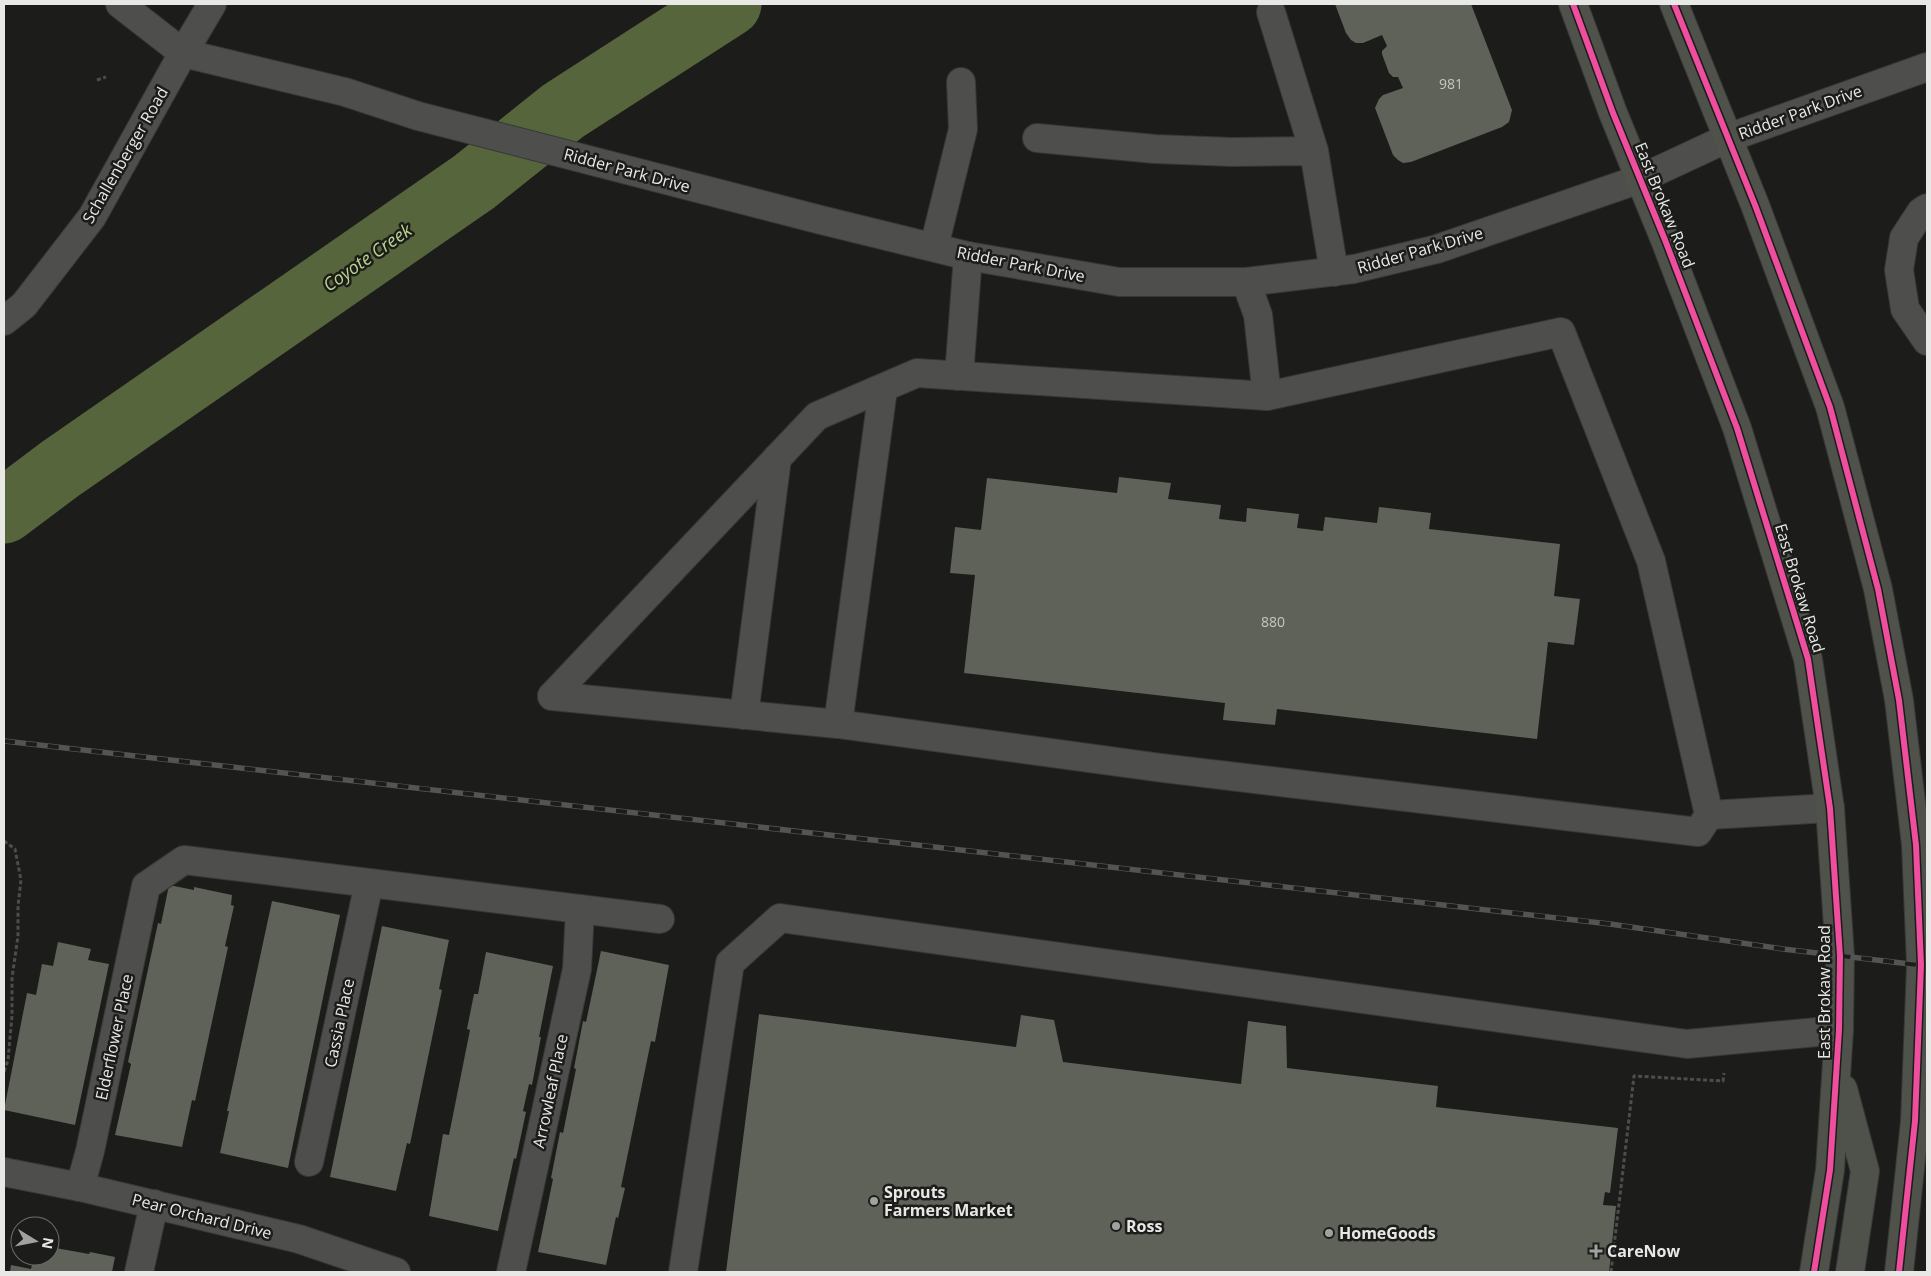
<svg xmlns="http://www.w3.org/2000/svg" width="1931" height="1276" font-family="'Open Sans',sans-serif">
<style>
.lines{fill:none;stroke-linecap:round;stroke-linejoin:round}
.river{stroke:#57653d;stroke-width:65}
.building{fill:#5f6258}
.minor-casing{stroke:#373736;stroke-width:30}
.major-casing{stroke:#373736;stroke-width:30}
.path{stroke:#4d4d4c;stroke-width:3;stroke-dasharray:4 2.5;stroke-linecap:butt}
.minor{stroke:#4e4e4d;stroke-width:28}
.major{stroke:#4f514b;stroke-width:28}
.rail-casing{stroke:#545453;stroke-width:5.5}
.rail{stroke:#1c1d1a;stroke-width:4;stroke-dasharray:11;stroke-linecap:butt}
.cycleway-casing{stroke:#1c1d1a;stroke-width:9}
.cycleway{stroke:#ef4d9e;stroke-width:6}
.poi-dot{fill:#a1a1a0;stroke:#1c1d1a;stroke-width:2}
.labels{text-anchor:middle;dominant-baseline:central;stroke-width:5;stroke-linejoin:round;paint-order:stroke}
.number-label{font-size:14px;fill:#c6c7c3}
.street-label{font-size:16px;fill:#e8e9e7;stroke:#1c1d1a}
.poi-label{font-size:16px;font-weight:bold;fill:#e8e9e7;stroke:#1c1d1a;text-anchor:start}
.water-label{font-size:18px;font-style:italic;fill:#bcd58d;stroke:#1c1d1a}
</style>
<rect width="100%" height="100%" fill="#1c1c1b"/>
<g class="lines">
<path class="river" d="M4,511l56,-42 414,-287 89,-71 166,-107"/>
</g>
<g class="building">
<path d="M1335,4h136l41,106 -3,12 -7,5 -91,35 -8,1 -5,-3 -5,-5 -18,-47 4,-9 4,-4 20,-7 -5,-11h-5l-4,-4 -7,-19v-3l5,-5 -5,-11 -19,8h-7l-5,-3 -5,-7z"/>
<path d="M1119,477l52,6 -3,16 53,6 -2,14 27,3 1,-14 52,6 -2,14 26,3 2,-14 52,6 2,-16 52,6 -2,16 131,15 -6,52 26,3 -6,46 -26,-3 -11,97 -260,-30 -2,16 -52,-5 2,-17 -261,-30 11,-98 -25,-2 5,-46 26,3 6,-52 130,15z"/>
<path d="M169,885l25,5v-3l38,8 -1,10 3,1 -9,40 3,1 -33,154 -3,-1 -10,47 -67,-12 16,-71 -3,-2 30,-139 3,1z"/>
<path d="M272,901l68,14 -52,253 -68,-15 9,-42h-2z"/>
<path d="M382,926l67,14 -10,49 3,1 -32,154 -3,-1 -11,48 -66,-14z"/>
<path d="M58,942l33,7 -3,11 21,4 -34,161 -71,-15 23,-117 9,2 6,-31 11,2z"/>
<path d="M601,951l68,14 -14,77 -4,-1 -30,146 4,1 -7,30 -2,-1 -10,48 -68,-13 15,-73 -2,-1 9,-46 3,1 13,-64 -2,-1 9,-47 3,1z"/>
<path d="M486,952l67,14 -14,71h2l-9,48 -3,-1 -6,27 3,1 -10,47 -2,-1 -16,73 -69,-15 14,-82 6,1 21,-105 -3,-1 7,-35h4z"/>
<path d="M759,1014l257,33 5,-32 33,5 9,42 178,22 7,-63 38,5 1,42 151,18 -2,21 182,21 -8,65 -5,-1 -2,13 13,1 -7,66h-883z"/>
<path d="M50,1247l39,7 1,-2 25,5 -3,15h-102l1,-7 20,4 3,-13h16z"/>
</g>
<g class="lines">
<defs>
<g id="minor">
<path d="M120,4l63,49 162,39 73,24 403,104 147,36 151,26h127l108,-13 83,-20 203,-70 88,-41 199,-71"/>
<path d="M1271,12l43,139"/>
<path d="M1037,138l118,11 77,3 82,-1 20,121"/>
<path d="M1927,208l-6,4 -17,26 -5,32 6,39 22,32"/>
<path d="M934,247l29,-118 -2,-47"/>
<path d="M4,321l20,-16 68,-88 91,-164 29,-49"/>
<path d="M959,376l9,-120"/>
<path d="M552,696l286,28 324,44 536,64 11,-17 -58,-254 -90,-229 -294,64"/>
<path d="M552,696l265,-280 100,-43 350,23 -9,-81 -12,-33"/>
<path d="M744,715l33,-257"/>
<path d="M838,724l45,-335"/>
<path d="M1709,815l121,-7"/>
<path d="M309,1162l60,-279"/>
<path d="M4,1172l76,15 219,52 97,33"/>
<path d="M80,1187l10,-36 56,-265 38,-26 476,59"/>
<path d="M139,1272l15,-68"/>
<path d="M511,1272l66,-303 3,-60"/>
<path d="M683,1272l47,-309 50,-45 907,126 152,-14"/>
</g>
<g id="major">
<path d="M1573,4l40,109 52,127 72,188 71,231 22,149 10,148 -1,74 -9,140 -16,102"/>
<path d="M1674,4l81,201 75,202 48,182 21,111 17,145 5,120 -6,156 -16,151"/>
<path d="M1843,1089l22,82 -15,101"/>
</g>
</defs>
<use href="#minor" class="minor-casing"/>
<use href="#major" class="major-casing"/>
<g class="path">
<path d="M97,80l9,-3"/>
<path d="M4,841l11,8 6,31 -3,26v30l-6,42v38l-4,44 -4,12"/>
<path d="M1611,1272l23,-196 89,5 1,-8"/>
</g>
<use href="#minor" class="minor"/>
<use href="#major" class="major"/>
<defs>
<path id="rail" d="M4,741l1606,183 173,25 144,17"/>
</defs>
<use href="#rail" class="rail-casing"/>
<use href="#rail" class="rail"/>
<defs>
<g id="cycleway">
<path d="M1573,4l40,109 52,127 72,188 71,231 22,149 10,148 -1,74 -9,140 -16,102"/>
<path d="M1674,4l81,201 75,202 48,182 21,111 17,145 5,120 -6,156 -16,151"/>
</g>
</defs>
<use href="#cycleway" class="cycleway-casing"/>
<use href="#cycleway" class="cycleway"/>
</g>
<g class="poi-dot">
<circle cx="874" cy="1201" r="5"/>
<circle cx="1116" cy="1226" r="5"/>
<circle cx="1329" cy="1233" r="5"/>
<path d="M1593.5 1243.5h5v5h5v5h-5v5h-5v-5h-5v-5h5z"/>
</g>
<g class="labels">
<g class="number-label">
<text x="1451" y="83">981</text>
<text x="1273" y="621">880</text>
</g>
<g class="street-label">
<text transform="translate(1800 112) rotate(-20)">Ridder Park Drive</text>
<text transform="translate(125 155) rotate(-60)">Schallenberger Road</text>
<text transform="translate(627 170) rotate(15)">Ridder Park Drive</text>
<text transform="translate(1665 205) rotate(68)">East Brokaw Road</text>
<text transform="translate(1420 250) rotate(-16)">Ridder Park Drive</text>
<text transform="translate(1021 264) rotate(11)">Ridder Park Drive</text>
<text transform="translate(1800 588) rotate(73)">East Brokaw Road</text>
<text transform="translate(1824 992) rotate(-90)">East Brokaw Road</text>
<text transform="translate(339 1023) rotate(-78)">Cassia Place</text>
<text transform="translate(114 1037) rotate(-78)">Elderflower Place</text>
<text transform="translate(550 1091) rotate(-78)">Arrowleaf Place</text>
<text transform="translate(202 1216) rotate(14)">Pear Orchard Drive</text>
</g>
<g class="poi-label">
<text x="884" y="1192">Sprouts<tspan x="884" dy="18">Farmers Market</tspan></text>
<text x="1126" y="1226">Ross</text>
<text x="1339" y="1233">HomeGoods</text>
<text x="1607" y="1251">CareNow</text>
</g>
<g class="water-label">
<text transform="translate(367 257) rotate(-35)">Coyote Creek</text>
</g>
</g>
<rect width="1931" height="1276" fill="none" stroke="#e8e9e7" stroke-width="10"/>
<g transform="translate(35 1241) rotate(100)"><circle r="24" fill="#1c1d1a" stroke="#6e6f6c"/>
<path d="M0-4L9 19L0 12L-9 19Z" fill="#a1a1a0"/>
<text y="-8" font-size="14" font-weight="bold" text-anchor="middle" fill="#e8e9e7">N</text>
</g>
</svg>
